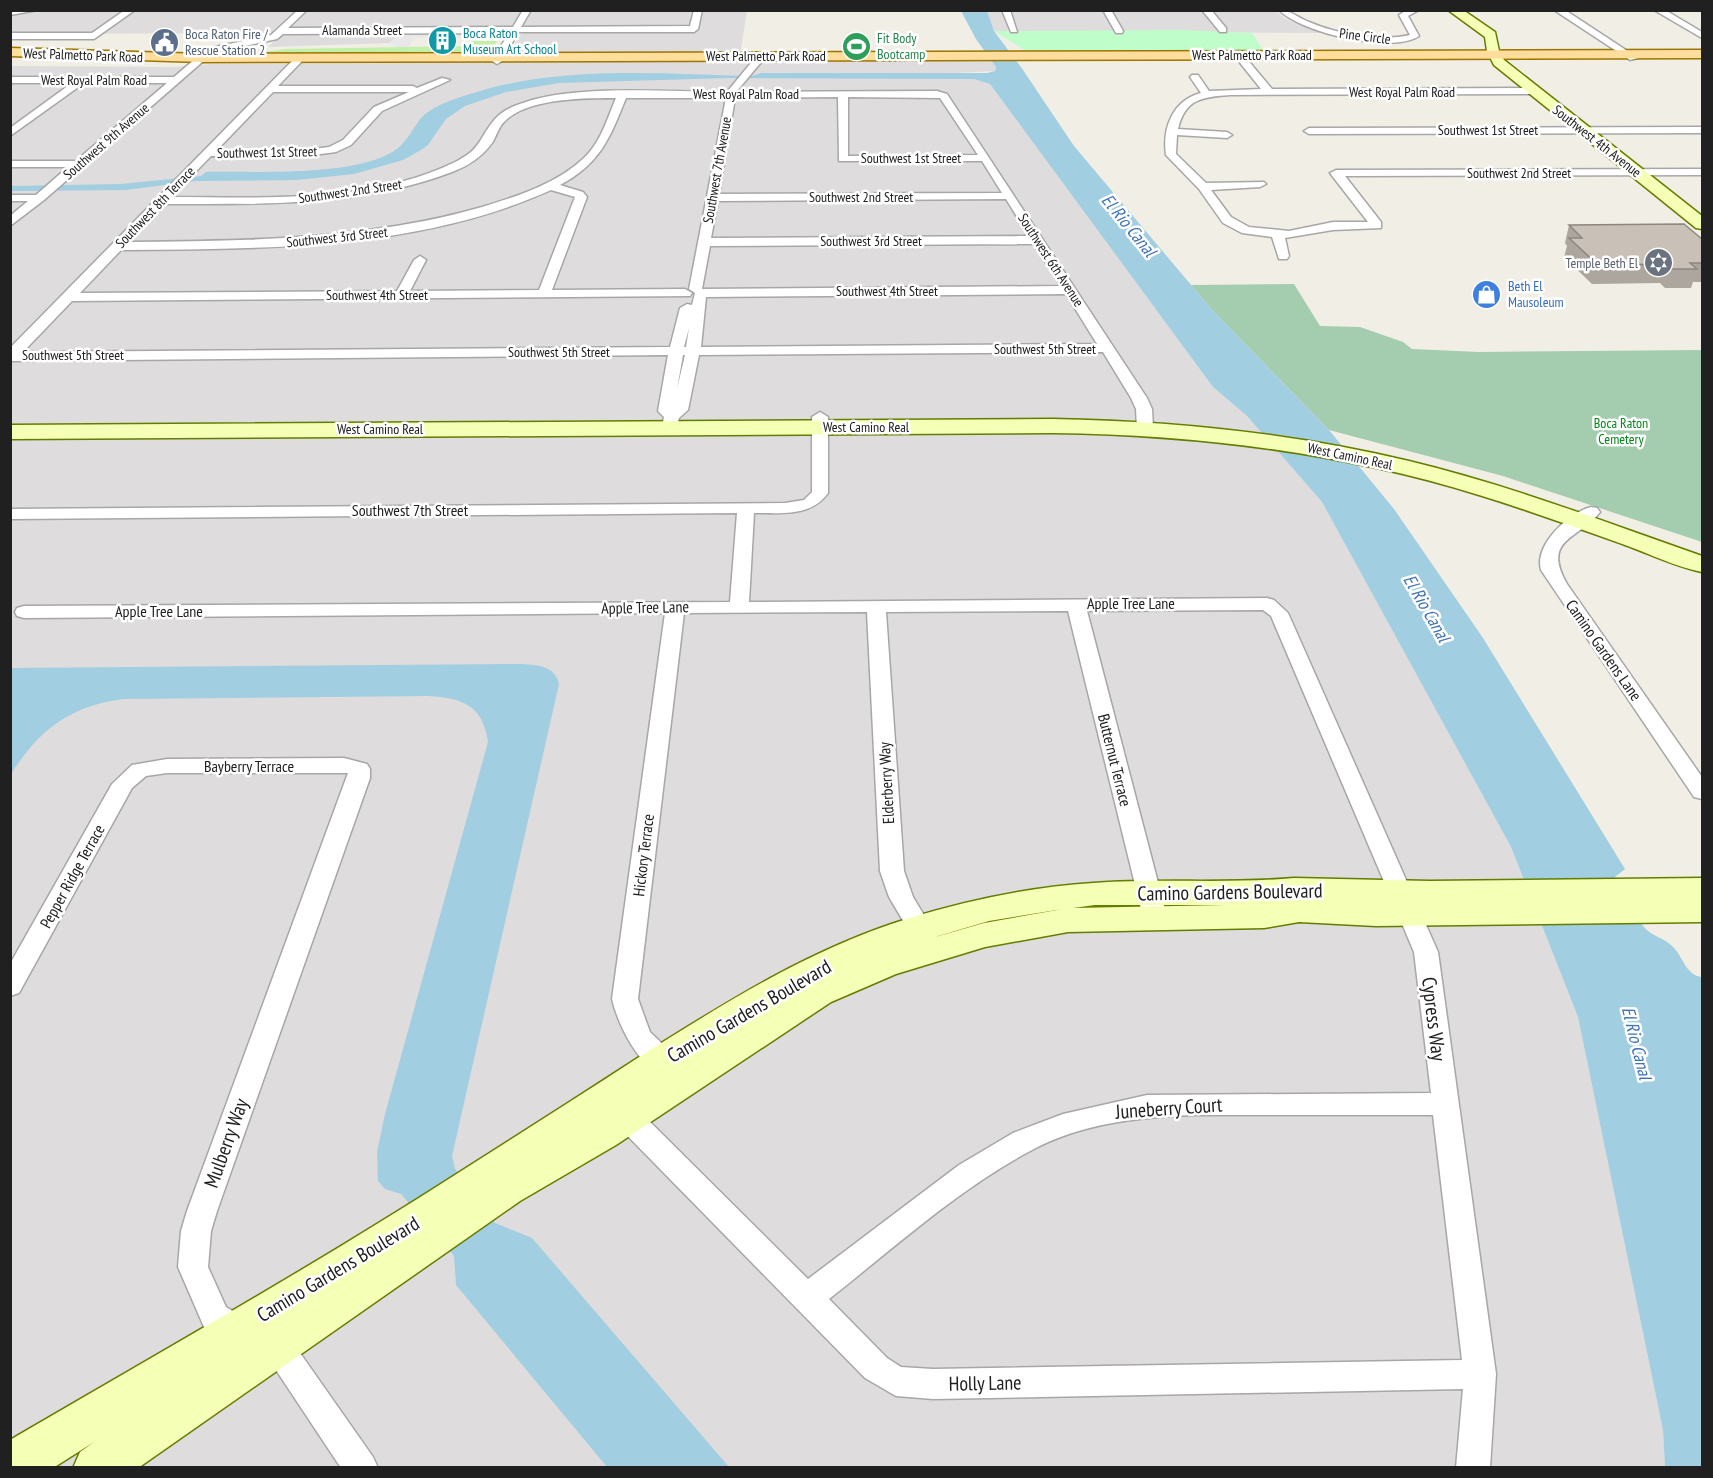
<svg xmlns="http://www.w3.org/2000/svg" width="1713" height="1478" font-family="'PT Sans Narrow',sans-serif">
<style>
.residential{fill:#dedcdc}
.grass{fill:#c4efa7}
.cemetery{fill:#a4ccae}
.park{fill:#bffeca}
.parking{fill:#e8e8e8}
.water{fill:#a2cee2}
.lines{fill:none;stroke-linecap:round;stroke-linejoin:round}
.street-casing{stroke:#a7a7a7;stroke-width:3}
.secondary-casing{stroke:#647d00;stroke-width:3}
.primary-casing{stroke:#9b7600;stroke-width:3}
.street{fill:#fff;fill-rule:evenodd}
.secondary{fill:#f5ffb5;fill-rule:evenodd}
.primary{fill:#ffdd9c;fill-rule:evenodd}
.wall{fill:#ada69e}
.building{fill:#c9c1b8;stroke:#8d8781;stroke-width:1.5}
.labels{text-anchor:middle;dominant-baseline:central;stroke-width:5;stroke-linejoin:round;paint-order:stroke}
.far-street-label{font-size:14px;fill:#202020;stroke:#fff}
.far-culture-label{font-size:14px;fill:#0d838f;stroke:#fff;text-anchor:start}
.far-service-label{font-size:14px;fill:#4e5e75;stroke:#fff;text-anchor:start}
.far-leisure-label{font-size:14px;fill:#27864d;stroke:#fff;text-anchor:start}
.far-worship-label{font-size:14px;fill:#5b616d;stroke:#fff;text-anchor:end}
.far-shop-label{font-size:14px;fill:#366cbe;stroke:#fff;text-anchor:start}
.far-park-label{font-size:14px;fill:#028919;stroke:#fff}
.street-label{font-size:16px;fill:#202020;stroke:#fff}
.water-label{font-size:18px;font-style:italic;fill:#4273b9;stroke:#fff}
.near-street-label{font-size:20px;fill:#202020;stroke:#fff}
</style>
<rect width="100%" height="100%" fill="#f1eee5"/>
<g class="residential">
<path d="M10,11h737l-7,43 -230,-1 12,-21 -121,-1 -11,12 -122,4 15,-14 -272,1z"/>
<path d="M987,11h289l8,7 15,7 25,8 -330,-2z"/>
<path d="M992,60l4,7 -1,4 -42,2 1,6h20l16,5 223,303 34,29 75,86 189,345 67,170 85,413 2,37 -1654,1v-1402l163,1 39,-3z"/>
</g>
<path class="grass" d="M471,41h26l-7,13 -233,-1 29,-4 182,-3z"/>
<path class="cemetery" d="M1294,284l26,42 40,1 43,15 9,7 66,3 224,-2v192l-199,-66 -174,-46 -116,-119 -22,-26z"/>
<path class="park" d="M1179,30l73,3 13,20 -234,1 -37,-23z"/>
<path class="parking" d="M479,30l-6,8h-58l-7,9h-14l-4,-4 11,-12z"/>
<g class="water">
<path d="M961,11h26l7,20 29,39 51,76 139,165 116,119 65,79 89,129 142,231 -10,8c9,15 17,35 28,49 9,11 23,12 31,22 10,11 12,27 28,29v490h-37l-2,-37 -85,-413 -67,-170 -189,-345 -75,-86 -34,-29 -223,-303 -16,-5 -245,-1 -170,5 -53,9 -41,14 -19,13 -18,26 -7,5 -18,10 -49,14 -57,6 -102,1 -69,9 -115,1 -1,-5 111,-2 80,-8 5,-4c49,-1 148,5 188,-21 13,-8 19,-24 29,-35 13,-12 36,-19 54,-24 87,-27 185,-18 275,-16l9,-3h226l8,-2 1,-4 -20,-28z"/>
<path d="M522,664c16,1 33,2 37,20l-107,472 3,13 40,54 37,15 197,229h-122l-151,-182 -2,-29 -53,-62 -16,-5 -7,-8 -1,-29 8,-38 103,-372c-5,-37 -26,-44 -60,-46l-305,3c-53,7 -84,31 -112,75v-106z"/>
</g>
<g class="lines">
<defs>
<g id="street">
<path d="M10,10h28l-28,5z"/>
<path d="M125,10h10l-41,29h-84v-6h82z"/>
<path d="M298,10h9l-19,18 225,-1 10,-17h8l-10,17 169,-1 4,-16h8l-4,19 -4,3h-176l-16,29 -5,3 -5,-3 17,-28 -226,1 -6,5 -56,12 -13,6 -164,143 -34,26v-10l18,-15h-18v-6h26l32,-28h-58v-6h66l91,-78h-83l-74,53v-8l62,-45h-62v-6h164l28,-24 13,-6 56,-12z"/>
<path d="M1002,10h8l7,22h-6z"/>
<path d="M1103,10h8l12,21 -1,2h-6z"/>
<path d="M1202,10h9l15,18v4h-6z"/>
<path d="M1279,10c12,0 19,8 30,12 28,12 70,20 101,13l-11,-20 8,-5h12l-11,6 11,20c-26,18 -118,-3 -140,-26z"/>
<path d="M1554,10h11l73,48 -8,2z"/>
<path d="M1654,10h11l37,22v6z"/>
<path d="M1238,51l3,1 31,37 262,-1 5,3 -5,3 -304,1c-28,2 -45,4 -52,34l49,3 5,3 -5,3 -50,-3 -1,19 30,29 58,-1 2,2 -6,3 -49,3 20,27 18,10 40,4 44,-9h35l-38,-49 6,-3 366,-1v6l-357,1 36,46v6l-48,2 -48,8 4,18 -2,3h-8l-7,-22 -30,-4 -19,-10 -24,-34 -33,-34c-4,-27 7,-55 35,-62l-11,-16 2,-2h6l11,16 52,-2 -28,-35z"/>
<path d="M297,56l8,2 -27,28h135l4,2 25,-10 8,2 -68,31 -31,34 -15,7 -38,5 -87,-1 -40,41c93,0 196,7 282,-34 30,-14 25,-25 43,-45 9,-10 23,-14 36,-18 57,-15 135,-8 195,-8l28,-34 3,-1 5,3 -27,32 201,-1 10,3 200,304 5,11 1,19 -8,5 -8,-5 -1,-19 -5,-11 -28,-46 -404,3 -11,55 -9,8 -3,12 -6,2 -8,-5 2,-10 -6,-6 10,-56 -658,6v-13zM273,92h136l-35,15 -31,33 -14,7 -31,4 -81,-1zM838,97l1,64h143l20,32 -283,1 16,-96zM848,97l92,1 38,57 -130,1zM616,98c-9,21 -15,44 -32,60 -28,26 -66,38 -102,49 -115,33 -235,34 -354,35l36,-38c98,0 196,3 288,-32 16,-6 30,-15 40,-29 4,-6 6,-14 11,-20 22,-25 82,-25 113,-25zM626,98h100l-37,191 6,4 -3,12 -5,-1 -7,4 -10,39 -647,5 49,-51 618,-5 2,-3 -7,-4 -133,1 35,-93 -4,-5 -23,-7c40,-21 50,-47 66,-87zM551,190l24,7 -36,93 -129,1 16,-31 -6,-4 -6,4 -17,31 -317,2 41,-43c143,-1 297,0 430,-60zM1006,199l23,37 -318,2 7,-37zM1034,244l27,42 -359,3 8,-43zM1066,294l31,50 -396,3 5,-50zM689,328l-3,19h-2zM683,355h2l-8,34z"/>
<path d="M1702,127v6l-393,1 -5,-3 5,-3z"/>
<path d="M820,412l8,5v76c-17,24 -47,20 -74,20l-5,89 518,-4 7,2 14,13 150,339 58,422 -6,94h-34l7,-79 -530,10 -37,-3 -31,-18 -255,-260 -4,-8 4,-8 10,-3 10,3 178,177 151,-114 54,-32 50,-19 84,-19 284,-2 -17,-141 -143,-336 -8,-6 -176,1 80,306 -3,6 -9,2 -9,-2 -3,-6 -75,-306 -182,1 18,259 9,26 26,43 -3,6 -9,3 -9,-3 -29,-49 -9,-26 -13,-259 -183,1 -46,386 12,33 31,30 4,7 -4,7c-34,11 -63,-50 -69,-77l53,-386 -641,5 -7,-2 -2,-4 2,-4 7,-2 706,-4 7,-89 -727,6v-10l775,-6 19,-3 8,-8v-75zM1192,1115h241l29,245 -529,9 -32,-2 -14,-9 -58,-59c65,-51 129,-110 203,-149 48,-26 106,-33 160,-35z"/>
<path d="M1591,507l6,1 3,4c-21,28 -59,26 -33,72l135,193v22l-8,-2 -153,-227c-7,-25 27,-57 50,-63z"/>
<path d="M344,758l23,6 3,5v9l-153,433 -6,20 -3,36 18,40 72,43 75,107 5,11h-37l-65,-98 -72,-43 -26,-60 3,-36 6,-20 161,-438h-181l-21,3 -14,12 -113,205 -9,3v-32l102,-180 20,-19 35,-6z"/>
</g>
<g id="secondary">
<path d="M1448,10h15l32,22 4,19 5,9 198,156v13l-6,-1 -202,-163 -7,-14 -2,-14z"/>
<path d="M1053,419c120,2 239,14 356,42 100,24 196,61 293,95v16c-26,-5 -52,-18 -77,-27 -48,-17 -97,-35 -146,-50 -139,-43 -281,-60 -426,-62l-1043,6v-14z"/>
<path d="M1294,878l136,3 272,-3v44l-326,4 -77,-4 -35,6 -196,4 -83,15 -89,27 -65,28 -215,143 -96,56 -382,267h-65l7,-16 14,-10 -41,26h-43v-28c149,-87 300,-172 445,-265 60,-38 121,-77 181,-116 87,-55 175,-111 274,-141 59,-18 121,-31 183,-35 67,-5 134,1 201,-5zM1095,905h131l-153,3zM1063,909l-79,14 -73,21 78,-23z"/>
</g>
<path id="primary" d="M10,48l192,6 1500,-4v8l-1500,4 -192,-6z"/>
</defs>
<use href="#street" class="street-casing"/>
<use href="#secondary" class="secondary-casing"/>
<use href="#primary" class="primary-casing"/>
<use href="#street" class="street"/>
<use href="#secondary" class="secondary"/>
<use href="#primary" class="primary"/>
</g>
<path class="wall" d="M1569,225l133,14v43h-9l-2,6h-26l-5,-5 -68,1 -28,-27 3,-11 -2,-3z"/>
<path class="building" d="M1684,224l18,15v24h-12l7,6h-26l-6,-5 -67,1 -29,-27h13l-13,-13z"/>
<defs>
<symbol id="building-disc" viewBox="-11 -11 22 22"><circle r="9.5" fill="#0f9aa8" stroke="#fff"/><path d="M-4-6H4V6H1V3H-1V6H-4ZM-2.5-4.3h1.7v1.8h-1.7ZM.8-4.3h1.7v1.8H.8ZM-2.5-1h1.7V.8h-1.7ZM.8-1h1.7V.8H.8Z" fill="#fff"/></symbol>
<symbol id="civic-disc" viewBox="-11 -11 22 22"><circle r="9.5" fill="#5c6f8a" stroke="#fff"/><path d="M-.6-6.5H3V-4.5H.6V-3L4-1V1h2V6H-6V1h2V-1L-.6-3ZM-1.2 2.5V6h2.4V2.5Z" fill="#fff"/></symbol>
<symbol id="stadium-disc" viewBox="-11 -11 22 22"><circle r="9.5" fill="#2e9e5b" stroke="#fff"/><path d="M0-5a6.5 5 0 1 0 0 10a6.5 5 0 1 0 0-10ZM-3.5-1.8h7v3.6h-7Z" fill="#fff"/></symbol>
<symbol id="synagogue-disc" viewBox="-11 -11 22 22"><circle r="9.5" fill="#6b7280" stroke="#fff"/><path d="M0-6.5L5.6 3.2H-5.6ZM0 6.5L5.6-3.2H-5.6Z" fill="#fff"/></symbol>
<symbol id="shop-disc" viewBox="-11 -11 22 22"><circle r="9.5" fill="#3f7fe0" stroke="#fff"/><path d="M-5-2.5h2.3a2.7 3.5 0 0 1 5.4 0H5L5.5 6h-11ZM-1.5-2.5h3a1.5 2.3 0 0 0-3 0Z" fill="#fff"/></symbol>
</defs>
<g fill-rule="evenodd">
<use href="#building-disc" x="426" y="24" width="33" height="33"/>
<use href="#civic-disc" x="148" y="26" width="33" height="33"/>
<use href="#stadium-disc" x="840" y="30" width="33" height="33"/>
<use href="#synagogue-disc" x="1642" y="246" width="33" height="33"/>
<use href="#shop-disc" x="1470" y="278" width="33" height="33"/>
</g>
<g class="labels">
<g class="far-street-label">
<text x="362" y="30">Alamanda Street</text>
<text transform="translate(1365 36) rotate(7)">Pine Circle</text>
<text transform="translate(83 55) rotate(2)">West Palmetto Park Road</text>
<text x="1252" y="55">West Palmetto Park Road</text>
<text x="766" y="56">West Palmetto Park Road</text>
<text x="94" y="80">West Royal Palm Road</text>
<text x="1402" y="92">West Royal Palm Road</text>
<text x="746" y="94">West Royal Palm Road</text>
<text x="1488" y="130">Southwest 1st Street</text>
<text transform="translate(106 141) rotate(-41)">Southwest 9th Avenue</text>
<text transform="translate(1597 141) rotate(38)">Southwest 4th Avenue</text>
<text transform="translate(267 152) rotate(-1)">Southwest 1st Street</text>
<text x="911" y="158">Southwest 1st Street</text>
<text transform="translate(717 170) rotate(-80)">Southwest 7th Avenue</text>
<text x="1519" y="173">Southwest 2nd Street</text>
<text transform="translate(350 191) rotate(-8)">Southwest 2nd Street</text>
<text x="861" y="197">Southwest 2nd Street</text>
<text transform="translate(155 207) rotate(-46)">Southwest 8th Terrace</text>
<text transform="translate(337 237) rotate(-6)">Southwest 3rd Street</text>
<text x="871" y="241">Southwest 3rd Street</text>
<text transform="translate(1051 260) rotate(57)">Southwest 6th Avenue</text>
<text x="887" y="291">Southwest 4th Street</text>
<text x="377" y="295">Southwest 4th Street</text>
<text x="1045" y="349">Southwest 5th Street</text>
<text x="559" y="352">Southwest 5th Street</text>
<text x="73" y="355">Southwest 5th Street</text>
<text x="866" y="427">West Camino Real</text>
<text x="380" y="429">West Camino Real</text>
<text transform="translate(1350 456) rotate(12)">West Camino Real</text>
</g>
<g class="far-culture-label">
<text x="463" y="33">Boca Raton<tspan x="463" dy="16">Museum Art School</tspan></text>
</g>
<g class="far-service-label">
<text x="185" y="34">Boca Raton Fire /<tspan x="185" dy="16">Rescue Station 2</tspan></text>
</g>
<g class="far-leisure-label">
<text x="877" y="38">Fit Body<tspan x="877" dy="16">Bootcamp</tspan></text>
</g>
<g class="far-worship-label">
<text x="1638" y="263">Temple Beth El</text>
</g>
<g class="far-shop-label">
<text x="1508" y="286">Beth El<tspan x="1508" dy="16">Mausoleum</tspan></text>
</g>
<g class="far-park-label">
<text x="1621" y="423">Boca Raton<tspan x="1621" dy="16">Cemetery</tspan></text>
</g>
<g class="street-label">
<text x="410" y="510">Southwest 7th Street</text>
<text x="1131" y="603">Apple Tree Lane</text>
<text transform="translate(645 607) rotate(-1)">Apple Tree Lane</text>
<text x="159" y="611">Apple Tree Lane</text>
<text transform="translate(1604 650) rotate(55)">Camino Gardens Lane</text>
<text transform="translate(1115 760) rotate(76)">Butternut Terrace</text>
<text x="249" y="766">Bayberry Terrace</text>
<text transform="translate(886 783) rotate(-93)">Elderberry Way</text>
<text transform="translate(643 855) rotate(-83)">Hickory Terrace</text>
<text transform="translate(72 876) rotate(-61)">Pepper Ridge Terrace</text>
</g>
<g class="water-label">
<text transform="translate(1129 225) rotate(51)">El Rio Canal</text>
<text transform="translate(1427 608) rotate(60)">El Rio Canal</text>
<text transform="translate(1637 1043) rotate(76)">El Rio Canal</text>
</g>
<g class="near-street-label">
<text transform="translate(1230 892) rotate(-1)">Camino Gardens Boulevard</text>
<text transform="translate(749 1011) rotate(-30)">Camino Gardens Boulevard</text>
<text transform="translate(1434 1019) rotate(83)">Cypress Way</text>
<text transform="translate(1169 1108) rotate(-4)">Juneberry Court</text>
<text transform="translate(226 1143) rotate(-70)">Mulberry Way</text>
<text transform="translate(338 1269) rotate(-31)">Camino Gardens Boulevard</text>
<text transform="translate(985 1383) rotate(-1)">Holly Lane</text>
</g>
</g>
<rect width="1713" height="1478" fill="none" stroke="#202020" stroke-width="24"/>
</svg>
